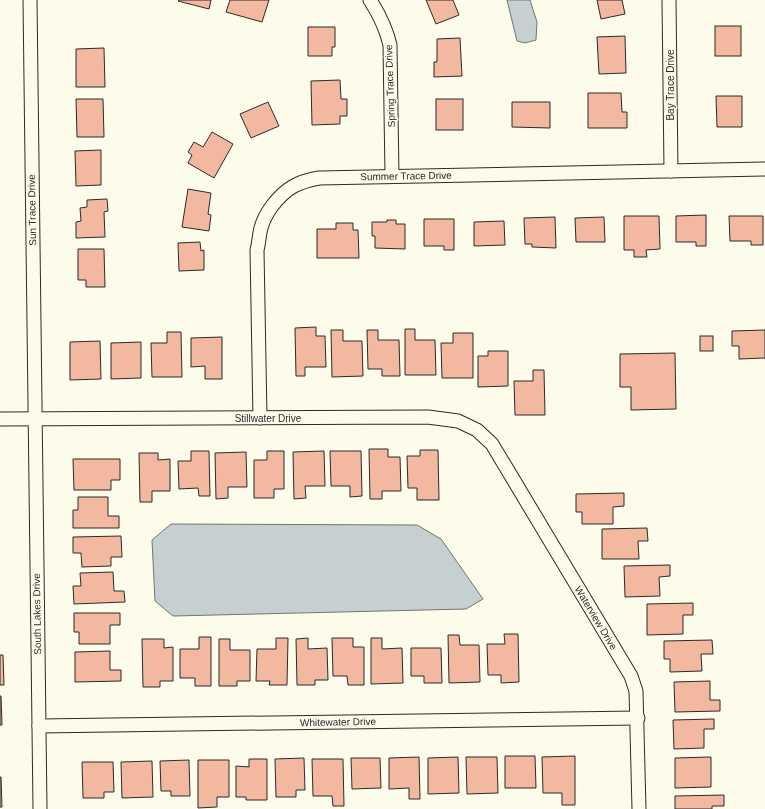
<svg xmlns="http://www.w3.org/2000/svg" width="765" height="809" font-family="Helvetica,sans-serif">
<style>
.water{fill:#c7d0d0;stroke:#74746e}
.building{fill:#f2b8a0;stroke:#2b2b2b}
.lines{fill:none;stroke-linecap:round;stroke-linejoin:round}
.minor-casing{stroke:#2b2b2b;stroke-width:15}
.minor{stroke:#fdfbea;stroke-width:13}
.labels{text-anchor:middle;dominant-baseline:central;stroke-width:3;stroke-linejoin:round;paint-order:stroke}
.street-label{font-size:10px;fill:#2b2b2b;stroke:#fdfbea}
</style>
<rect width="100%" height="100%" fill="#fdfbea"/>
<g class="water">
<path d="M507,0h23l7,22 -1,18 -11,3 -8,-2z"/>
<path d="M171,524l246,1 24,14 42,60 -17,10 -293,7 -18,-15 -3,-61z"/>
</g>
<g class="building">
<path d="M179,0h32l-2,9 -31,-8z"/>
<path d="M230,0h39l-7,22 -36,-10z"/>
<path d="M426,0h27l6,15 -23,9z"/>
<path d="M597,0h25l3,14 -24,5z"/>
<rect x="715" y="26" width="26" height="30"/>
<path d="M308,27h27v20h-3v9h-24z"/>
<path d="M625,36l1,37 -27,1 -2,-37z"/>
<path d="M460,38l2,38 -28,1v-15h3v-23z"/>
<path d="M104,48l1,39h-29v-38z"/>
<path d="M340,80l1,19h6v17h-7v8l-28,1 -1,-44z"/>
<path d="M588,93h33l1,19h5v16h-39z"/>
<path d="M716,96h26v31h-25z"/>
<path d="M76,99h27l1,38h-27z"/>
<rect x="436" y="99" width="27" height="31"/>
<path d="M268,102l11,24 -28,12 -11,-24z"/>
<path d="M512,102h38v26l-38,-1z"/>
<path d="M212,132l21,12 -19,34 -26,-15 4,-8 -4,-3 6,-10 9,5z"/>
<path d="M101,150v35l-25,1 -1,-35z"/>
<path d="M188,189l23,4 -3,21 3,1 -2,16 -27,-4z"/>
<path d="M107,199l1,12 -4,1 1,25 -29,1v-16l5,-1 -1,-13 7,-1v-7z"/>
<path d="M706,215v31h-10v-4h-20v-26z"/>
<path d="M624,216h35l1,33 -14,1 1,7h-13v-7h-10z"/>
<path d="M729,216h34v29h-12v-4h-21z"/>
<path d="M555,217l1,31 -24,-1v-3h-7l-1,-26z"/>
<path d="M604,217l1,25h-29l-1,-24z"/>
<path d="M424,219h30v31h-10v-4h-20z"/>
<path d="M387,220h9v4h9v25l-30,-1v-12h-3v-14h15z"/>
<path d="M504,221l1,24 -31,1v-24z"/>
<path d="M336,223h17v7h5l1,28h-42v-29h19z"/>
<path d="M200,242l1,9 3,-1v20l-25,1 -1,-28z"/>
<path d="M78,249h26l1,38h-19v-7h-8z"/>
<path d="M316,327v9h9l1,31h-21v9h-9l-1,-48z"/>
<path d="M405,329h10v11h20l1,35h-31z"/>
<path d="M331,330h12v11h19l1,35 -31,1z"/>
<path d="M367,330h11v10h21l1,36h-18v-7h-14z"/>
<path d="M765,330v28l-26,1v-13h-7v-15z"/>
<path d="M167,332h14l1,45h-30l-1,-34h16z"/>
<path d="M453,333h20v45h-31l-1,-35h12z"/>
<rect x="700" y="336" width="13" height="15"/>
<path d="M222,337v42h-17v-13l-14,1v-29z"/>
<path d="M100,341l1,38 -31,1v-38z"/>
<path d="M141,342v36l-30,1v-36z"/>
<path d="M488,351h20v35l-30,1v-31h10z"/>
<path d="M675,353l1,56 -45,1v-23h-11v-33z"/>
<path d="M533,370h11l1,45h-30l-1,-34h19z"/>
<path d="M369,449h19v8h12l1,34h-19v8h-12z"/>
<path d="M420,450h18l1,50h-22v-12h-9l-1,-32h13z"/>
<path d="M191,451h18l1,45h-11l-1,-8 -19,1 -1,-28h13z"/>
<path d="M267,451h17v38h-10v9h-20v-38h13z"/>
<path d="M324,451l1,35h-20l1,12 -12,1 -1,-47z"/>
<path d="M330,451h31l1,45 -12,1v-11h-19z"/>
<path d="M246,452l1,35h-19v11l-12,1 -1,-46z"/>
<path d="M139,453h19v7l12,-1v32h-18v11h-12z"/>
<path d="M73,459h47v21h-9v10h-37z"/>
<path d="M624,493v13l-11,1v17h-31v-12h-6v-18z"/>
<path d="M78,497h30v19h11v12h-46v-18h5z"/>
<path d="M647,528l1,13h-10l1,18h-37v-30z"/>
<path d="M121,536l1,21h-11v9l-29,1 -1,-14h-8v-16z"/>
<path d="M670,565v11l-11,1 1,19 -35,1 -1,-31z"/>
<path d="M113,572l1,19h10l1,11 -51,2 -1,-18h8l-1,-13z"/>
<path d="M693,603v12h-10v19l-36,1v-31z"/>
<path d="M74,613h46v12h-10v19h-31v-12h-5z"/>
<path d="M504,634h14l1,48 -18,1v-8h-13l-1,-31h18z"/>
<path d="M448,635h11l1,10h19l1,37 -31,1z"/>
<path d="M199,637h12v49h-16v-8h-15v-29h19z"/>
<path d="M276,638h12l-1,47h-18l1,-4h-14l1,-32h19z"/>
<path d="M308,638v11l19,-1 1,32h-13v5h-18l-1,-46z"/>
<path d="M332,638h21v9h11v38h-16l-1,-9h-14z"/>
<path d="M371,638h11v11l20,-1 1,35 -32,1z"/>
<path d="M142,639h22v9l9,-1v34h-13v6h-17z"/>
<path d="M219,639h11v11h20v31h-13v5h-18z"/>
<path d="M712,640l1,14h-12l1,17 -32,1v-13h-6v-18z"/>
<path d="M411,648h30l1,35h-18v-7h-13z"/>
<path d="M110,651v19h11v11l-46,1v-30z"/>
<path d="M0,655h3l1,30h-4z"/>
<path d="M710,681v19h10v11l-45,1 -1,-30z"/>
<path d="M0,696h1l1,29h-2z"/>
<path d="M714,719v10h-10v19l-30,1 -1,-29z"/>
<path d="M505,756h30l1,32h-31z"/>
<path d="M575,756v49h-13v-12h-19l-1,-36z"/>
<path d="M419,757l1,42h-11v-11l-20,1v-31z"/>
<path d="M458,757l1,36 -31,1v-36z"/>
<path d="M466,757h31l1,36 -31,1z"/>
<path d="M711,757v30l-36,1v-30z"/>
<path d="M304,758l1,32h-9v7h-20l-1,-38z"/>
<path d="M351,758h29l1,30 -29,1z"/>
<path d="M249,759h18v41h-21v-3h-10v-31l13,1z"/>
<path d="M312,759h31l1,47h-11l-1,-10h-19z"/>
<path d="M189,760l1,36h-19v-5h-10l-1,-30z"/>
<path d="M198,760h31v37h-12v10l-19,1z"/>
<path d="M152,761l1,36 -31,1 -1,-36z"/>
<path d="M82,762h31l1,30h-10v6h-21z"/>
<path d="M0,777h1l1,30h-2z"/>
<path d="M724,795v11h-12v3h-37v-13z"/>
</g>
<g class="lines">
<defs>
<g id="minor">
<path d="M30,0l10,809"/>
<path d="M370,0c9,14 16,28 20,45l2,131"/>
<path d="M669,0l2,171"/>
<path d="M260,418l-3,-168c2,-7 2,-15 4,-22 2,-8 6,-15 11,-22 14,-18 25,-24 47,-28l446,-9"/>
<path d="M0,419l428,-2 30,4 19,9 15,14 139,232 5,15 3,118"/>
<path d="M39,726l599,-8"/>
</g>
</defs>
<use href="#minor" class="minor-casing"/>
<use href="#minor" class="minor"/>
</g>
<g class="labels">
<g class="street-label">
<text transform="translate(670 85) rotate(-90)">Bay Trace Drive</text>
<text transform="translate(390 86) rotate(-92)">Spring Trace Drive</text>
<text transform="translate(406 176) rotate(-1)">Summer Trace Drive</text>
<text transform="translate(32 210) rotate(-91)">Sun Trace Drive</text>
<text x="268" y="418">Stillwater Drive</text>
<text transform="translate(37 614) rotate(-91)">South Lakes Drive</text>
<text transform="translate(596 618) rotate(59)">Waterview Drive</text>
<text transform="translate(338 722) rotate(-1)">Whitewater Drive</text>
</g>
</g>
</svg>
